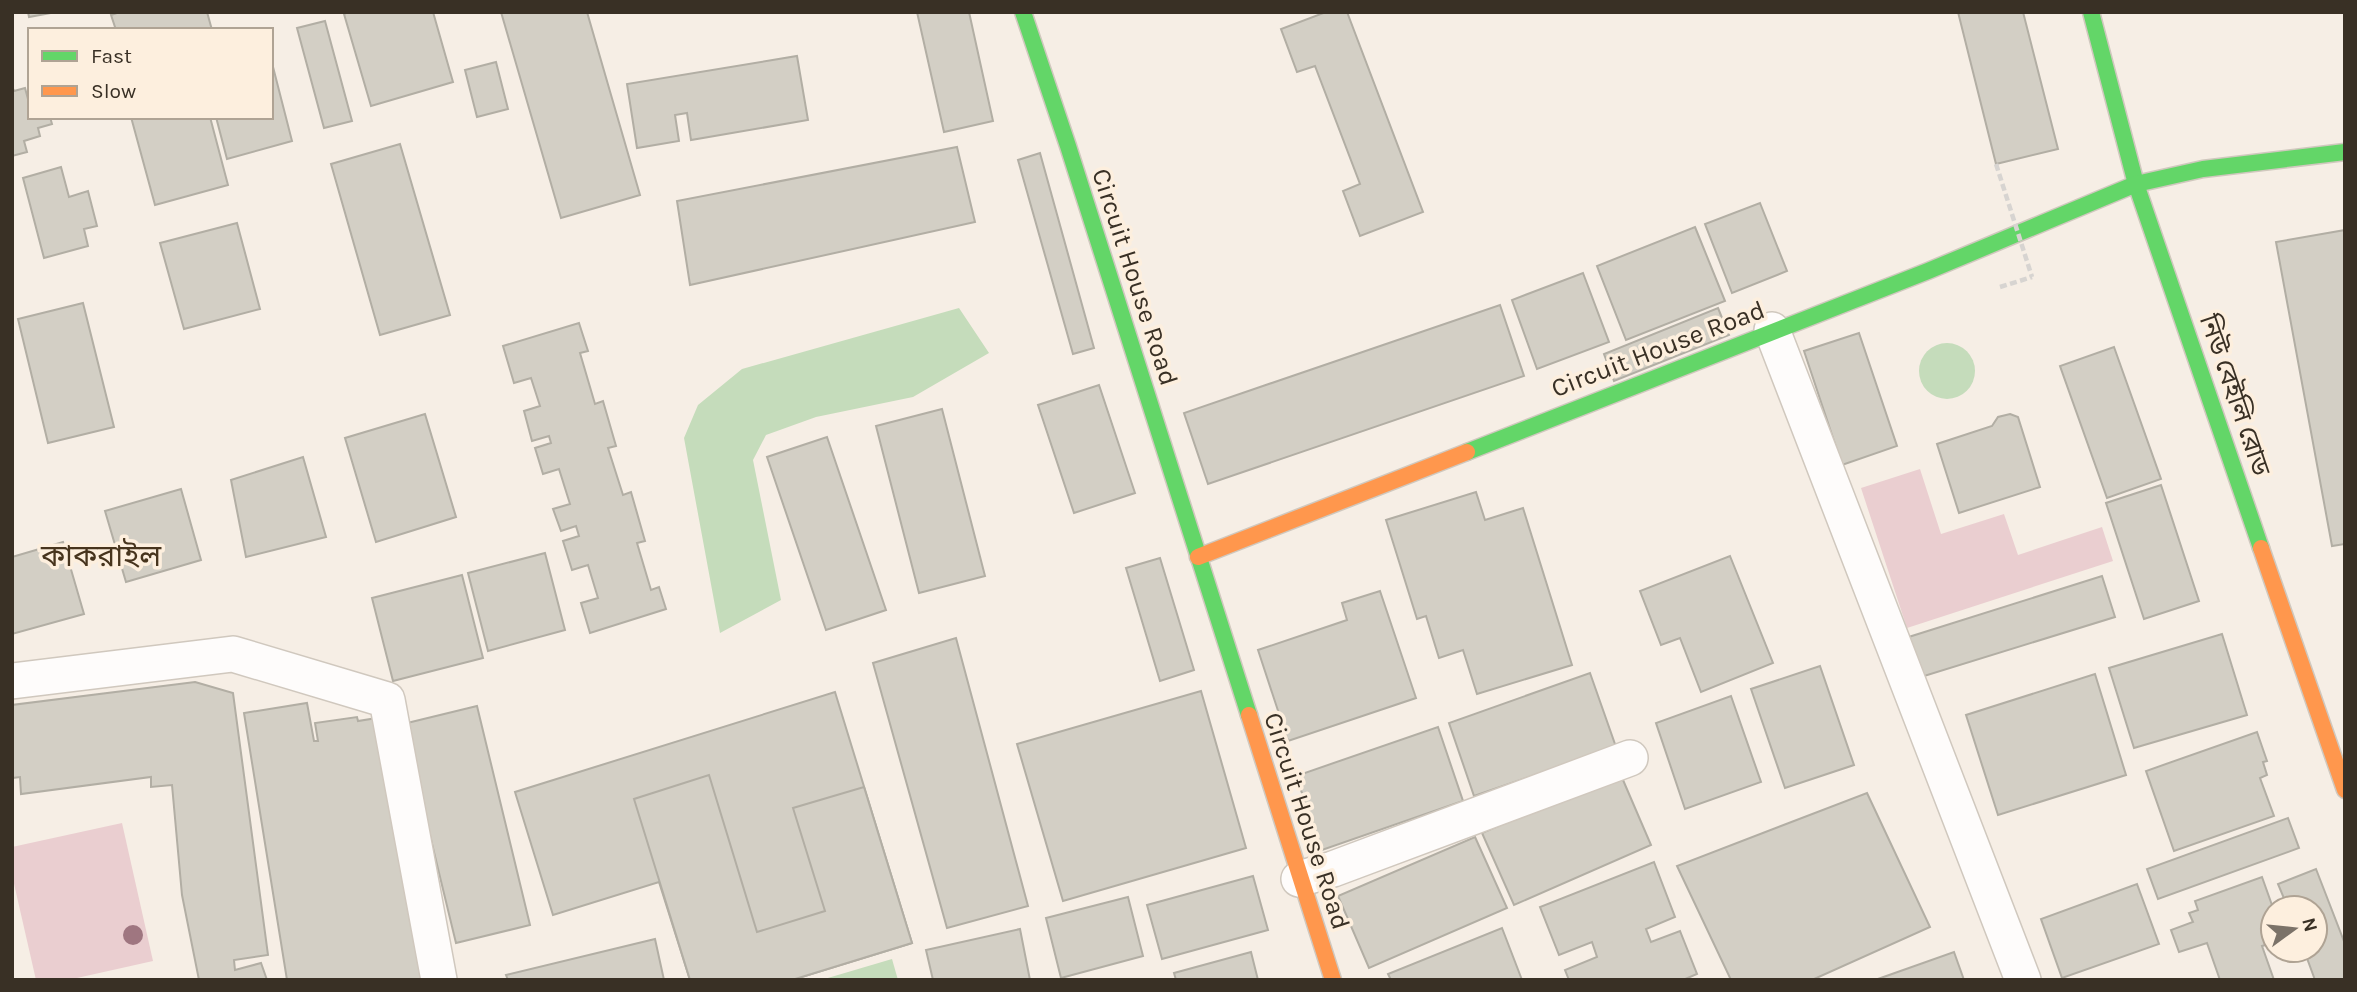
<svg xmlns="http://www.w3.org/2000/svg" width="2357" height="992" font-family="Karla,'Noto Sans Bengali',sans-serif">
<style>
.green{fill:#eaced0}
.water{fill:#c5dcbb}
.building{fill:#d3cfc5;stroke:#b2aea4;stroke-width:2}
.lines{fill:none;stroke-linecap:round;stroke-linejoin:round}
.street-casing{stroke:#d0c8be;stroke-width:38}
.fast-casing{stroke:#d0c8be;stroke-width:19}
.slow-casing{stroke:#d0c8be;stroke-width:19}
.path{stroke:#d7d4d1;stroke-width:4.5;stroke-dasharray:7 3.5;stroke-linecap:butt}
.street{stroke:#fefcfb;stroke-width:35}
.fast{stroke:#63d668;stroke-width:16}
.slow{stroke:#ff974d;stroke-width:16}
.path-bridge{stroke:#d7d4d1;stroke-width:4.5;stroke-dasharray:7 3.5;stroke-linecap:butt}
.tree{fill:#9f7680}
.labels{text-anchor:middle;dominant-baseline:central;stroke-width:7;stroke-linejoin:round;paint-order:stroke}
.street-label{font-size:26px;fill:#393025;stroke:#fdefde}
.quarter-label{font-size:30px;fill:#47341d;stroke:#fdefde}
</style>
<rect width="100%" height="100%" fill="#f6eee5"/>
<g class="green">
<path d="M1920,469l21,65 63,-20 14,41 84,-28 11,34 -206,67 -46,-140z"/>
<path d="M122,823l31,138 -85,19h-32l-24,-105v-28z"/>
</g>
<g class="water">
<path d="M959,308l30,45 -76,44 -97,20 -50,18 -13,25 28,140 -61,33 -36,-195 14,-33 44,-36z"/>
<circle cx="1947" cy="371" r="28"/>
<path d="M892,959l6,21h-77z"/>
</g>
<g class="building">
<path d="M28,12h28l-27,5z"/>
<path d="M120,12h87l5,18h-96l-5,-15z"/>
<path d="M348,12h85l20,70 -82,24 -27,-92z"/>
<path d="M501,12h86l53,183 -79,23z"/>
<path d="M917,12h52l24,109 -49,11z"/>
<path d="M1326,12h21l76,200 -63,24 -17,-45 17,-7 -45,-118 -18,6 -16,-43z"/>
<path d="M1958,12h65l35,137 -62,15z"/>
<path d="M325,21l27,100 -28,7 -27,-100z"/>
<path d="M797,56l11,64 -117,20 -4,-27 -12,2 4,26 -42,7 -10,-64z"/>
<path d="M496,62l12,47 -31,8 -12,-47z"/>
<path d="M272,63l20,78 -65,18 -11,-42h55z"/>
<path d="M12,86l2,5 11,-3 3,11 2,-1v19h20l2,7 -14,4 2,8 -16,5 3,11 -15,4z"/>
<path d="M131,117h79l18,68 -73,20z"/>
<path d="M400,144l50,171 -70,20 -49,-171z"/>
<path d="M957,147l18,75 -285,63 -13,-84z"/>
<path d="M1040,153l54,195 -21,6 -55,-194z"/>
<path d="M61,167l8,30 19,-6 9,35 -13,3 4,17 -44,12 -21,-80z"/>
<path d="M1760,203l27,68 -55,22 -27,-69z"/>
<path d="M237,223l23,86 -76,20 -24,-86z"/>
<path d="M1695,227l30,74 -99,39 -29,-74z"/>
<path d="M2345,230v314l-13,2 -56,-304z"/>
<path d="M1583,273l26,69 -72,27 -25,-69z"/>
<path d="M83,303l31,124 -66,16 -30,-124z"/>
<path d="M1500,305l24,71 -316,108 -24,-71z"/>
<path d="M1718,308l11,27 -115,46 -10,-27z"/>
<path d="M579,323l9,28 -8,2 15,51 8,-3 13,45 -8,2 15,47 8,-3 14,49 -8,2 14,47 8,-3 7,22 -76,24 -9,-30 17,-5 -10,-33 -16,5 -9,-29 16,-5 -3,-10 -15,5 -8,-22 17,-5 -11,-35 -16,5 -8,-26 16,-5 -2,-7 -17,5 -8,-30 16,-5 -9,-28 -17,5 -11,-37z"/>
<path d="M1859,333l38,113 -55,19 -38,-114z"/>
<path d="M2114,347l47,132 -54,19 -47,-132z"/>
<path d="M1099,385l36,108 -61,20 -36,-108z"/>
<path d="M942,409l43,167 -66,17 -43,-167z"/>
<path d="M425,414l31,103 -80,25 -31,-104z"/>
<path d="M2010,414l8,3 22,70 -81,26 -22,-69 55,-18 6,-9z"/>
<path d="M827,437l59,173 -60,20 -59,-173z"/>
<path d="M303,457l23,80 -80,20 -15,-77z"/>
<path d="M2161,485l38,116 -55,18 -38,-116z"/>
<path d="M181,489l20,71 -75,22 -21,-71z"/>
<path d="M1476,492l9,28 38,-12 49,157 -95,29 -14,-44 -24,8 -13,-42 -9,3 -31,-99z"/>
<path d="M63,542l21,72 -72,20v-77z"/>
<path d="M545,553l20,77 -77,21 -20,-78z"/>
<path d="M1730,556l43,107 -72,29 -21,-54 -19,7 -21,-54z"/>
<path d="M1160,558l34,112 -34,11 -34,-113z"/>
<path d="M462,575l21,83 -90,23 -21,-83z"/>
<path d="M2102,576l13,41 -207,64 -12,-40z"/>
<path d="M1380,591l36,107 -128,43 -30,-91 89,-30 -5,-17z"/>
<path d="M2222,634l25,81 -113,33 -25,-80z"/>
<path d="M956,638l72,268 -81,22 -74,-265z"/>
<path d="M1820,666l34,99 -69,23 -34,-99z"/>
<path d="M1590,673l26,74 -142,49 -25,-73z"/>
<path d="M2095,674l31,101 -128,40 -32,-100z"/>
<path d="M195,682l38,11 35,262 -34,5 1,10 26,-7 6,17h-68l-17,-85 -10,-110 -21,2v-10l-130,17 -1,-17 -8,1v-73z"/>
<path d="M1201,691l45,157 -183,53 -46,-157z"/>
<path d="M835,692l77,251 -120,37h-102l-31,-98 -106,33 -38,-123z"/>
<path d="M1731,696l30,86 -76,27 -29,-86z"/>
<path d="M307,703l7,38h4l-3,-18 42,-6 1,4 19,-3 47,262h-137l-43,-267z"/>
<path d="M477,706l53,219 -74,18 -53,-219z"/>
<path d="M1438,727l25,74 -141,49 -26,-74z"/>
<path d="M2257,732l10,29 -4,1 4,13 -7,3 14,38 -100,35 -28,-80z"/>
<path d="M1620,773l31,72 -137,60 -32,-72z"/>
<path d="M709,775l48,157 68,-21 -32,-103 71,-21 48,156 -120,37h-102l-56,-181z"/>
<path d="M1867,793l63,134 -118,53h-81l-54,-114z"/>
<path d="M2288,818l11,30 -141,51 -11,-30z"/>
<path d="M1475,837l32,71 -138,60 -31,-72z"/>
<path d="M1654,862l21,55 -29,12 5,13 29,-11 17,43 -14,6h-114l-4,-10 32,-13 -5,-15 -33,13 -19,-48z"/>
<path d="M2316,869l29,75v36h-30l-11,-30h11v-42h-27l-10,-24z"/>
<path d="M1253,876l15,54 -106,29 -15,-54z"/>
<path d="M2262,877l11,31v35l-11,3 12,34h-54l-13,-37 -28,9 -8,-22 22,-8 -4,-9 9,-3 -3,-9z"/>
<path d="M2137,884l22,60 -97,34 -21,-59z"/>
<path d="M1128,897l15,59 -82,22 -15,-60z"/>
<path d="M1502,928l20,52h-131l-3,-6z"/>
<path d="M1020,929l10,51h-97l-7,-30z"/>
<path d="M655,939l9,41h-156l-2,-5z"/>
<path d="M1251,952l7,28h-82l-2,-7z"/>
<path d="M1954,952l10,28h-89z"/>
</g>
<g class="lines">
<defs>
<g id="street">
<path d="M1772,330l251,650"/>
<path d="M12,681l221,-27 154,46 52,280"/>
<path d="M1299,879l34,-10 297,-111"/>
</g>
<g id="fast">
<path d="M1023,12l45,134 181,569"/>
<path d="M2091,12l45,172 125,364"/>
<path d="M1467,452l461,-181 208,-87 67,-15 142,-17"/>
</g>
<g id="slow">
<path d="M2261,548l84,242"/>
<path d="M1198,557l269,-105"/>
<path d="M1249,715l84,265"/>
</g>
</defs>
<use href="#street" class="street-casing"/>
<use href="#fast" class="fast-casing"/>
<use href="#slow" class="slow-casing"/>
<path class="path" d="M2000,287l32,-10"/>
<use href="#street" class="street"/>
<use href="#fast" class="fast"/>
<use href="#slow" class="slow"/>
<path class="path-bridge" d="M1996,164l36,113"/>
</g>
<circle class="tree" cx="133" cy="935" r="10"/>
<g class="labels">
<g class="street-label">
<text transform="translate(1135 277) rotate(72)">Circuit House Road</text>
<text transform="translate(1658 349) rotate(-21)">Circuit House Road</text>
<text transform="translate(2235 395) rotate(71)">নিউ বেইলি রোড</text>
<text transform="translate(1307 821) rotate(72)">Circuit House Road</text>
</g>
<g class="quarter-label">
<text x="101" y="556">কাকরাইল</text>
</g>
</g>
<rect width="2357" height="992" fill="none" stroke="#393025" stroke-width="28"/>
<rect x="28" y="28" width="245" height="91" fill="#fdefde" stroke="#afa394" stroke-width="2"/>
<rect x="42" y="51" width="35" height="10" fill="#63d668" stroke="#afa394" stroke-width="2"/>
<text x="91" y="63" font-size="21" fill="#393025">Fast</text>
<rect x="42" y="86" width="35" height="10" fill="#ff974d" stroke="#afa394" stroke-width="2"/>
<text x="91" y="98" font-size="21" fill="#393025">Slow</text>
<g transform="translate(2294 929) rotate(75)"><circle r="33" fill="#fdefde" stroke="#afa394" stroke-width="2"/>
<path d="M0-5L12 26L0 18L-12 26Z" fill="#7b7268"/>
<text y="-10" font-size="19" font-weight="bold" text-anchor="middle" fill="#393025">N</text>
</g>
</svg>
